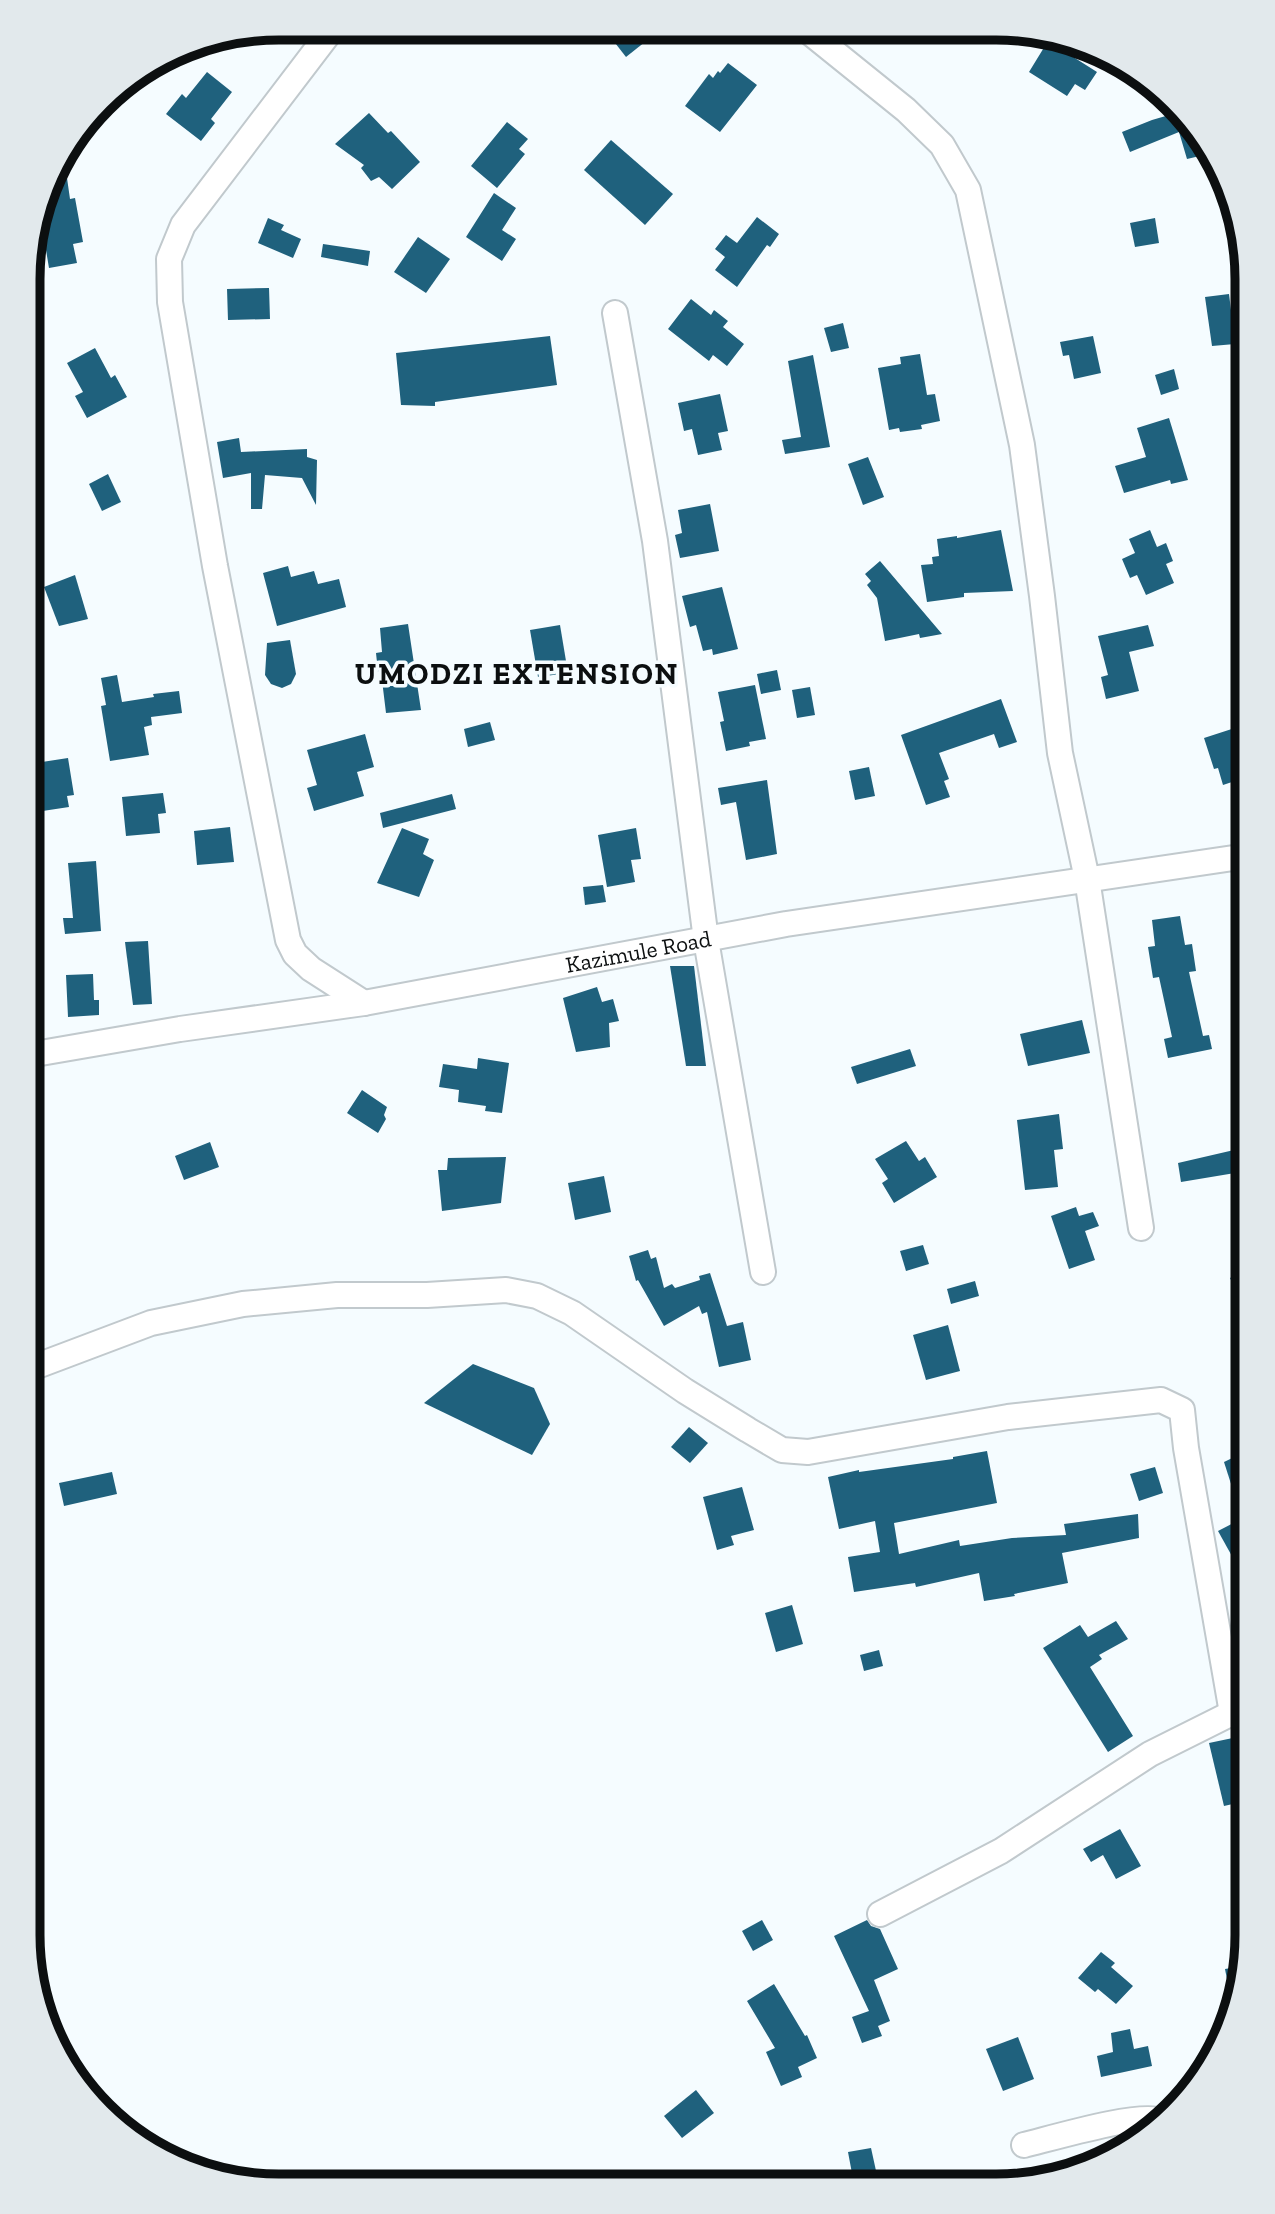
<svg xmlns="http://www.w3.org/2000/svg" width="1275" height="2214" font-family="'Zilla Slab',serif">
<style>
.building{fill:#1f617d}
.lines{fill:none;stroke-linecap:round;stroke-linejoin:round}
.minor-casing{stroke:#c1c9cd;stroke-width:28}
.minor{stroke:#fff;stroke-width:24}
.labels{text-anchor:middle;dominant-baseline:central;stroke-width:7;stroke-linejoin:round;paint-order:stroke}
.street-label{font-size:23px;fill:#0c0f10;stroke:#f5fcff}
.district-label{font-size:30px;font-weight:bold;letter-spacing:2px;fill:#0c0f10;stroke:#f5fcff}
.rim{fill:none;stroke:#0c0f10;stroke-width:9}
</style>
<rect width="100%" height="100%" fill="#f5fcff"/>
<g class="building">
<path d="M605,30h55l-34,27z"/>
<path d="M1048,41l49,31 -12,18 -10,-6 -8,12 -38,-24z"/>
<path d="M728,63l29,22 -37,47 -35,-26 24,-32 4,4 5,-7 2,2z"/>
<path d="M207,72l25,20 -21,27 4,4 -14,18 -35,-27 16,-20 4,4z"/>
<path d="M369,113l19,20 3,-2 29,31 -28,27 -13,-12 -8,4 -10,-13 3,-3 -29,-21z"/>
<path d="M1176,113l28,42 -17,4 -8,-27 -49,20 -8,-20 30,-12z"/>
<path d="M507,122l21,17 -9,10 6,5 -28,34 -26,-22z"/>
<path d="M611,140l62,54 -28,31 -61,-55z"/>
<path d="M67,178l3,21 5,-1 8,44 -10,2 4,19 -28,5 -9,-54 10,-34z"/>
<path d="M494,193l22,15 -14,22 14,9 -14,22 -36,-24z"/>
<path d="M757,217l22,17 -9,13 -3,-2 -30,42 -22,-17 10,-13 -10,-8 11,-14 11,8z"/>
<path d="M268,218l16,7 -3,5 20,9 -8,19 -35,-15z"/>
<path d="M1155,218l4,25 -24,4 -5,-24z"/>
<path d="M418,237l32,22 -24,34 -32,-21z"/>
<path d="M323,244l47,7 -2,15 -47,-9z"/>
<path d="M269,288l1,31 -42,1 -1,-31z"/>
<path d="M1229,294l3,24 5,-1 3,20 -6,1 1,6 -23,2 -7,-49z"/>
<path d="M691,299l20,16 3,-5 14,11 -5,6 21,17 -17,22 -14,-11 -4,6 -41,-32z"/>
<path d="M843,323l6,25 -18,4 -7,-24z"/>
<path d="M550,336l7,49 -122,17v4l-34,-1 -5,-52z"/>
<path d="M1093,336l8,37 -27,6 -5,-24 -6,1 -3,-14z"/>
<path d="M95,348l16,30 4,-3 12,22 -40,21 -12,-22 8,-4 -16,-29z"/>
<path d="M920,354l7,41 8,-1 5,27 -19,4 1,4 -22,3 -1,-4 -10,2 -11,-62 23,-4 -1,-7z"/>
<path d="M813,355l17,92 -45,7 -3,-14 19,-3 -13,-76z"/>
<path d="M1174,369l5,20 -18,6 -6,-20z"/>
<path d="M720,394l8,37 -10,2 4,17 -24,5 -6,-26 -8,2 -6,-28z"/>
<path d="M1169,418l19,62 -17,4 -1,-4 -46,13 -9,-27 31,-9 -9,-29z"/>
<path d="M239,438l2,14 66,-3v8l10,3 -1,45 -14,-27 -37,-3 -3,34h-11v-36l-28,5 -6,-36z"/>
<path d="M868,457l16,40 -21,8 -15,-41z"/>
<path d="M108,474l13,28 -19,9 -13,-27z"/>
<path d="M710,504l9,47 -39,7 -5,-23 7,-2 -4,-23z"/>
<path d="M1001,530l12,61 -49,2v4l-37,5 -6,-37 12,-1 -1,-7 7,-1 -2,-17 20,-3v2z"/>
<path d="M1150,530l7,17 9,-4 7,18 -7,3 8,19 -28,12 -9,-20 -7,3 -8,-19 13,-6 -6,-14z"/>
<path d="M880,561l62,73 -22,4 -1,-4 -34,7 -8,-43 -10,-13 4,-4 -6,-7z"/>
<path d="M288,566l3,11 23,-6 4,13 21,-5 7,28 -69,19 -14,-53z"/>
<path d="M75,575l13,44 -29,7 -15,-39z"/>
<path d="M722,587l16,62 -25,6 -1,-6 -9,2 -7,-26 -6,2 -8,-31z"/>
<path d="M408,624l13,86 -35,3 -5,-41h-3l-2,-19 6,-1 -2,-24z"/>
<path d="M560,625l8,48 -30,4 -8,-47z"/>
<path d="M1148,625l6,21 -25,6 10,39 -33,8 -5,-22 7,-2 -10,-39z"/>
<path d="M290,640l6,34 -5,10 -9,4 -11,-4 -6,-9 2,-32z"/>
<path d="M777,670l4,20 -20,4 -4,-20z"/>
<path d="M117,675l5,27 32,-5 -1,-3 26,-3 3,22 -31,4 1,8 -8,2 5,28 -39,6 -9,-55 5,-1 -5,-27z"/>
<path d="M755,685l11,54 -17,3 1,4 -24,5 -6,-29 4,-1 -6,-29z"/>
<path d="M810,687l5,28 -18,3 -5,-28z"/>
<path d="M1001,699l16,43 -18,6 -5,-14 -55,19 10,26 -5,2 6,16 -24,8 -25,-70z"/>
<path d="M490,722l5,18 -27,7 -4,-18z"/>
<path d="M1241,726l6,19v32l-24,8 -5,-17 -4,1 -10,-31z"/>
<path d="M365,734l9,33 -17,5 7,24 -50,15 -7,-23 10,-3 -10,-35z"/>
<path d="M68,758l6,37 -7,1 2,11 -33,5 -7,-48z"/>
<path d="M869,767l6,29 -20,4 -6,-29z"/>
<path d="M767,780l10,74 -31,6 -10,-58 -15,3 -3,-17z"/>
<path d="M163,793l3,20 -8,1 2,19 -34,3 -4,-39z"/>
<path d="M452,794l4,15 -73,19 -3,-15z"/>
<path d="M230,827l4,35 -37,3 -3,-34z"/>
<path d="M402,828l27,11 -6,15 11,6 -15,37 -42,-14z"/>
<path d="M636,828l5,31 -10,1 4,22 -28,5 -9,-52z"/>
<path d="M96,861l5,70 -36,3 -2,-16h10l-5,-55z"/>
<path d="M603,885l3,17 -21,3 -2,-18z"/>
<path d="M1180,916l5,29 7,-1 4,27 -7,1 14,64 6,-1 3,14 -44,9 -4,-19 8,-2 -13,-60 -6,1 -5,-31 7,-1 -3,-26z"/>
<path d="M148,941l4,63 -19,1 -8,-63z"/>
<path d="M670,966h24l12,100h-20z"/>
<path d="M93,974l1,26h5v15l-31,2 -2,-42z"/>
<path d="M597,987l5,15 11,-3 6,22 -10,2 1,24 -34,5 -13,-54z"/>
<path d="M1082,1020l8,33 -62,13 -8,-32z"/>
<path d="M910,1049l6,17 -59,18 -6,-17z"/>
<path d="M478,1058l31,5 -7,50 -17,-2 1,-5 -28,-4 1,-12 -20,-3 4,-23 34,5z"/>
<path d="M362,1090l25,17 -3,8 2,4 -8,14 -31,-20z"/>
<path d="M1059,1114l4,35 -9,1 4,37 -33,3 -8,-70z"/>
<path d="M906,1141l13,20 6,-4 12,20 -43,26 -12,-20 6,-4 -13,-20z"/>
<path d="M210,1142l9,25 -35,13 -9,-24z"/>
<path d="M1247,1147v24l-66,11 -3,-19z"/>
<path d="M506,1157l-5,46 -59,8 -4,-41h9l1,-12z"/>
<path d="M604,1176l7,36 -36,8 -7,-37z"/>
<path d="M1076,1207l3,9 14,-4 6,14 -14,5 10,29 -26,9 -18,-53z"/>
<path d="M923,1245l6,19 -23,7 -6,-20z"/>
<path d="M648,1250l3,9 5,-2 8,31 8,-4 3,4 25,-8 -1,-4 11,-3 17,53 16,-4 8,38 -32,7 -12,-55 -5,2 -3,-8 -35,20 -26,-46 -2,1 -7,-25z"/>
<path d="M1247,1270v43l-17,-35z"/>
<path d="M975,1281l4,15 -28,8 -4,-15z"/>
<path d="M948,1325l12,46 -34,9 -13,-45z"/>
<path d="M473,1364l61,24 16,36 -18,31 -108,-52z"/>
<path d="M689,1427l19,16 -18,20 -19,-16z"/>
<path d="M987,1451l10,52 -103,20 5,31 60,-14 1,6 52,-8 54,-3 -2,-11 74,-10 1,24 -77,15 6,30 -54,11 1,2 -31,5 -5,-28 -63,14 -1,-4 -61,9 -6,-35 32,-5 -5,-31 -36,8 -11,-52 31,-7v2l94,-13v-2z"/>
<path d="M1247,1451v31l-15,5 -8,-25z"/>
<path d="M1155,1467l8,26 -24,8 -9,-27z"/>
<path d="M112,1472l5,22 -53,12 -5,-23z"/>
<path d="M742,1487l12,43 -23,6 3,9 -17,5 -14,-53z"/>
<path d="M1247,1516v35l-14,7 -15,-27z"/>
<path d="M792,1605l11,39 -27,8 -11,-39z"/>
<path d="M1116,1621l12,18 -29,16 3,4 -12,8 43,69 -25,16 -65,-104 37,-23 8,12z"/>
<path d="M879,1650l4,16 -19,5 -4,-16z"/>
<path d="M1247,1735l-1,66 -22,5 -15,-63z"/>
<path d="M1120,1829l21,37 -25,13 -13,-24 -12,7 -8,-13z"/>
<path d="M762,1920l11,20 -20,11 -11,-20z"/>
<path d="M867,1920l4,6 9,3 18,40 -24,11 16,41 -12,5 4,10 -20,7 -10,-26 17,-6 -35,-75z"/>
<path d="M1101,1952l14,11 -4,4 22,19 -17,18 -18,-15 -3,3 -17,-14z"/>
<path d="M1243,1966l-10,44 -8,-41z"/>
<path d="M774,1984l31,52 2,-1 10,23 -19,9 4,10 -21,9 -15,-34 9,-4 -28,-47z"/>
<path d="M1130,2029l4,20 14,-3 4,20 -51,11 -4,-21 16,-4 -2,-19z"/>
<path d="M1018,2037l16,42 -31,12 -17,-42z"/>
<path d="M696,2090l18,23 -32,25 -18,-22z"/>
<path d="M871,2148l7,32 -24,4 -6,-32z"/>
</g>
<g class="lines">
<defs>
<g id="minor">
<path d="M333,28l-150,197 -14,34 1,43 45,264 73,374 7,14 16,15 53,34"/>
<path d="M808,31l98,79 36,35 26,45 54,255 20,151 18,157 27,126 54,349"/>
<path d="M615,313l40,228 51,399 57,332"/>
<path id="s1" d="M29,1055l151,-26 184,-26 422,-79 461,-68"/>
<path d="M29,1369l122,-46 92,-19 94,-9h90l79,-5 31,6 35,17 113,78 63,39 34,20 26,2 200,-35 153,-17 21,10 4,38 46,265"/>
<path d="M880,1914l121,-63 149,-97 82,-41 14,-3"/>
<path d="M1024,2145c25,-6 119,-34 137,-24"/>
</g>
</defs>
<use href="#minor" class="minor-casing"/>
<use href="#minor" class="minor"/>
</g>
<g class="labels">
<g class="street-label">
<text stroke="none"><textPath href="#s1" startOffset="618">Kazimule Road</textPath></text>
</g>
<g class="district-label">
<text x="517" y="674">UMODZI EXTENSION</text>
</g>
</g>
<path d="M0 0H1275V2214H0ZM279 40H996A239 239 0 0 1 1235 279V1935A239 239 0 0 1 996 2174H279A239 239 0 0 1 40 1935V279A239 239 0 0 1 279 40Z" fill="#e2e9ec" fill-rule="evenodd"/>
<path class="rim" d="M279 40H996A239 239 0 0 1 1235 279V1935A239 239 0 0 1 996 2174H279A239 239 0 0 1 40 1935V279A239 239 0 0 1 279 40Z"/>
</svg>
